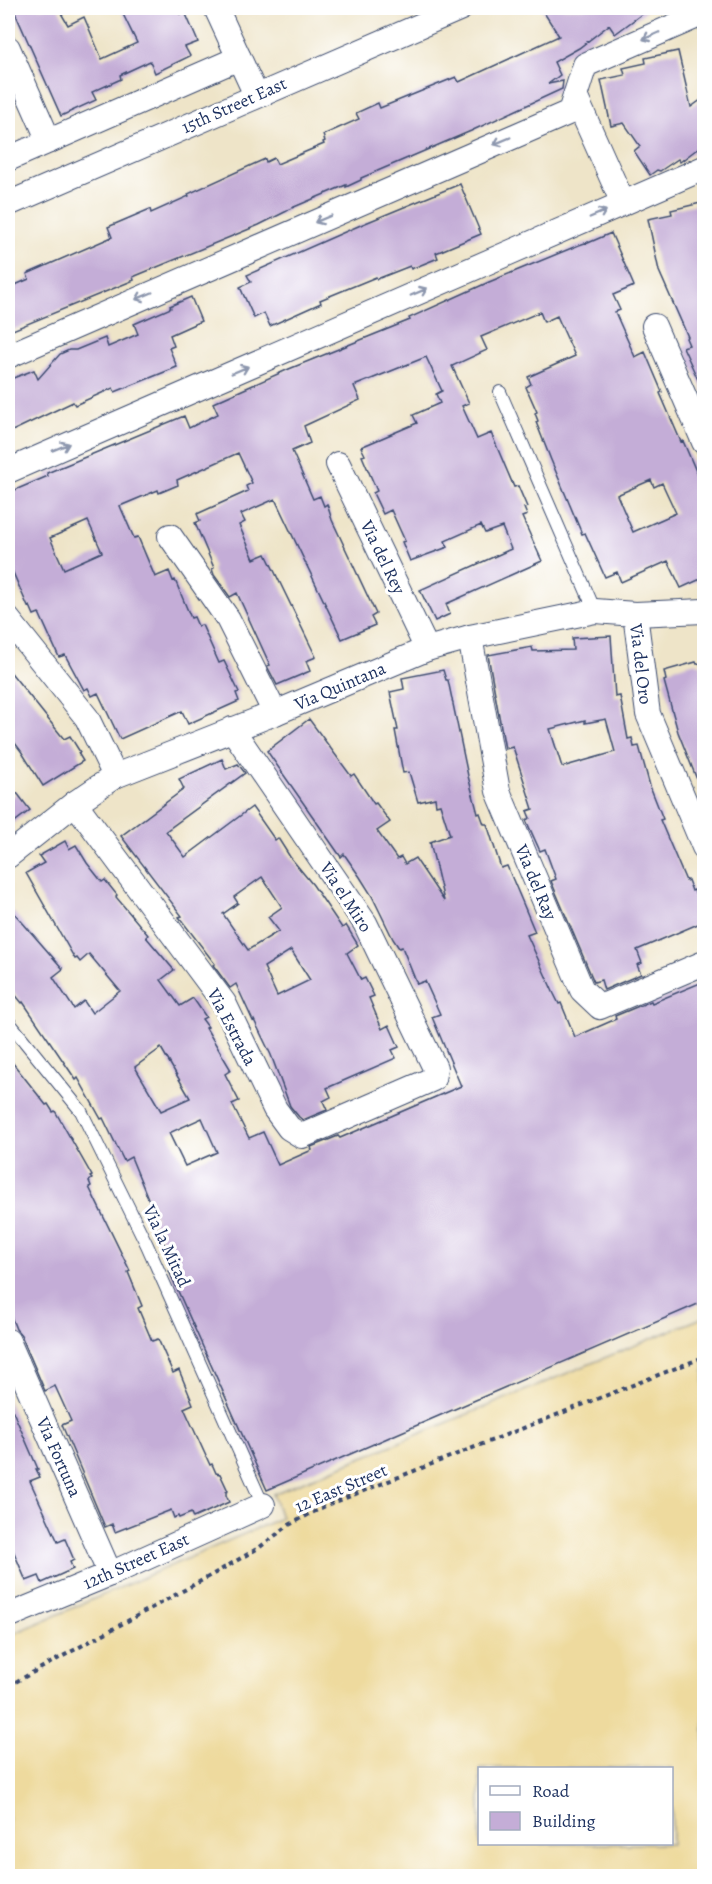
<svg xmlns="http://www.w3.org/2000/svg" width="712" height="1884" font-family="Alegreya,serif">
<style>
.sand{fill:#eeda9e;stroke:#84847e;stroke-width:1.5;fill-rule:evenodd}
.building{fill:#c4add7;fill-rule:evenodd}
.lines{fill:none;stroke-linecap:round;stroke-linejoin:round}
.service-casing{stroke:#3b4a6e;stroke-width:14}
.minor-casing{stroke:#3b4a6e;stroke-width:26}
.path{stroke:#3b4a6e;stroke-width:4;stroke-dasharray:4.5 4.5;stroke-linecap:butt}
.service{stroke:#fff;stroke-width:12}
.minor{stroke:#fff;stroke-width:24}
.oneway{stroke:#8d97ae}
.labels{text-anchor:middle;dominant-baseline:central;stroke-width:6;stroke-linejoin:round;paint-order:stroke}
.street-label{font-size:18px;fill:#1b2f5e;stroke:#fff}
</style>
<rect width="100%" height="100%" fill="#fff"/>
<filter id="ink" filterUnits="userSpaceOnUse"><feTurbulence type="fractalNoise" baseFrequency=".0167" numOctaves="2"/><feDisplacementMap in="SourceGraphic" scale="12" xChannelSelector="R" yChannelSelector="G"/><feConvolveMatrix kernelMatrix="1 2 1 2 8 2 1 2 1" color-interpolation-filters="sRGB"/></filter>
<filter id="wash" filterUnits="userSpaceOnUse"><feTurbulence type="fractalNoise" baseFrequency=".008" numOctaves="4" result="noise"/><feDisplacementMap in="SourceGraphic" scale="24" xChannelSelector="R" yChannelSelector="G"/><feGaussianBlur stdDeviation="1.35" result="paint"/><feColorMatrix in="noise" values="0 0 0 0 0 0 0 0 0 0 0 0 0 0 0 0 0 1.4 0 .05"/><feComposite in="paint" operator="in"/></filter>
<g filter="url(#wash)">
<rect width="100%" height="100%" fill="#eee4c8"/>
<path class="sand" d="M704,1317v559h-696v-240l273,-118 -8,-24zM480,1768h192v76h-192z"/>
<g id="blocks">
<g class="building">
<path d="M13,8h45l10,17 16,-8 18,42 35,-16 -17,-35h57l3,6 5,-2 13,30 -13,5 5,9 -35,17 -5,-12 -30,14 1,4 -29,13 4,8 -35,16z"/>
<path d="M541,8h109l-35,26 -6,-9 -30,23 -25,14 6,13 -12,9 15,-3 -1,8 -91,42 -110,47v2l-15,7v-2l-59,25v1l-28,14 -126,52 1,3 -126,52v-44l21,-9 -2,-5 85,-37 -4,-10 42,-18 1,4 38,-17 -1,-2 77,-35 1,3 8,-4 3,6 47,-20 -1,-2 2,-1 -2,-6 36,-16 -3,-6 22,-10 2,5 76,-31 3,5 100,-46z"/>
<path d="M678,51l13,56 14,-10v46l-25,19 -2,-3 -18,12 -3,-1 -7,5 -16,-24 6,-5 -16,-23 -13,3 -10,-46 24,-5 -2,-7 23,-5 -1,-5z"/>
<path d="M460,184l21,50 -45,19 2,5 -27,11 -1,-3 -33,13 -1,-2 -56,23 1,3 -51,23 -6,-13 -10,5 -14,-31 11,-5 -4,-7 116,-51z"/>
<path d="M705,202v193l-22,-48 6,-2 -3,-7 2,-1 -29,-66 -11,-52 24,-5 -1,-4z"/>
<path d="M611,233l23,53 -21,9 7,15 -5,2 20,45 10,-5 17,40 -2,1 21,49 2,-1 22,51v85l-24,11 -13,-27 -47,21 -4,-10 -12,5 -20,-44 -3,1 -31,-74 -15,-38 2,-1 -3,-8 2,-1 -11,-25 5,-3 -3,-7 47,-21 -18,-40 -13,6 -4,-10 -59,25 6,13 -35,16 17,37 -7,3 15,33 14,-6 23,54 4,-1 9,21 -3,1 3,7 -5,2 20,44 -96,43 4,10 -15,7 -15,-31 91,-41 -9,-22 -17,6 -4,-8 -36,16 3,6 -38,14 -8,-19 3,-1 -14,-31 -8,4 -10,-21 4,-2 -15,-35 3,-1 -4,-8 56,-24 -4,-8 27,-12 -4,-9 6,-3 -16,-34 -72,29 6,14 -56,26 6,17 -18,8 21,48 7,-3 4,10 3,-2 5,16 44,94 -5,3 4,8 -33,14 -67,-140 -34,15 4,8 -6,3 15,34 12,-5 50,103 -10,4 4,10 -33,14 -10,-19 3,-1 -33,-72 -7,4 -16,-22 -2,-6 2,-1 -19,-45 5,-2 -3,-7 51,-23 -2,-5 6,-3 -14,-30 -61,27 1,5 -19,8 -1,-3 -38,16 14,32 4,-1 17,40 14,-6 4,10 2,-1 16,38 3,-1 4,9 4,-1 17,38 5,-2 15,31 -3,1 3,8 -51,23 -6,-13 -62,28 -22,-46 -6,3 -4,-8 -4,2 -19,-35 -6,2 -20,-44 -5,2 -4,-9 -2,1 -20,-46v-68l40,-17 -1,-3 137,-57 5,12 29,-14 -5,-11 76,-34 121,-49 -1,-2 80,-36 90,-37 9,-3v1zM651,480l3,7 8,-4 14,30 -43,19 -16,-37zM88,521l14,31 -38,17 -14,-31z"/>
<path d="M191,297l10,24 -31,14 4,11 -5,2 8,19 -62,25 -2,-4 -38,17 -2,-3 -65,31v-53l26,-10 4,9 22,-25 9,-4h7l29,-12 3,9 30,-13 -4,-10 37,-16 -1,-2z"/>
<path d="M611,636l4,61 5,-1 8,43 4,-1 2,9 5,-1 11,40 13,33 -3,1 26,61 2,-1 4,11 2,-1 11,25v6l-68,29 5,13 -5,2 4,9 -37,16 -3,-10 -7,2 -43,-101 5,-2 -11,-30 -5,2 -14,-31 4,-2 -3,-7 6,-2 -20,-62 -8,2 -17,-94 44,-8 1,4 40,-1 -1,-12zM606,719l9,33 -53,15 -12,-38 35,-9v3z"/>
<path d="M696,662l1,2 3,-1 5,17 -1,117 -26,-65 -14,-51 2,-1 -2,-9z"/>
<path d="M8,669l56,70 6,-3 10,16 -2,1 5,8 -40,25 -22,-35 -13,-17z"/>
<path d="M443,670l3,10h2l20,96 10,38 2,-1 4,11h3l14,44 6,-2 15,35 13,31 -8,3 27,59 5,10 2,-1 14,34 41,-18 -1,-3 36,-15 1,2 53,-22v320l-438,189 -98,-219 7,-4 -24,-47 4,-2 -25,-61 -7,4 -21,-43 -2,1 -23,-41 -2,2 -53,-78 -1,1 -14,-17v-80l55,63 -10,8 21,32 10,-8 8,12 28,-22 -31,-37 -9,8 -3,-4 -2,1 -49,-86 18,-10 -5,-7 26,-15 4,8 7,-4 11,18 15,19 3,-2 12,15 -1,2 32,38 -2,2 28,33 -13,10 19,26 13,-8 13,19 -4,2 6,8 -2,1 25,42 -6,4 14,27 -7,3 17,34 14,-6 15,33 34,-15 -1,-3 27,-11 2,2 121,-52 -29,-69 8,-3 -15,-33 -8,3 -15,-37 -3,1 -6,-9 -21,-43 -12,-19 -16,-23 -3,3 -74,-106 42,-32 42,57 3,-2 20,30 2,-1 14,19 -13,9 20,28 4,-2 4,7 10,-6 29,43 -14,-59 20,-7 -10,-31 -4,1 -1,-7 -17,4 -9,-30 -6,1 -8,-43h3l-8,-38 14,-3 -2,-11zM161,1048l29,50 -29,13 -26,-44zM202,1118l15,34 -32,14 -16,-33z"/>
<path d="M222,759l4,10 12,-5 7,9 -79,58 19,26 67,-50 23,33 3,-2 12,19 23,28 29,43 4,-3 12,20 -11,8 14,27 4,-2 9,18 -5,2 13,31 7,-4 10,22 -7,3 4,8 -69,30 4,9 -8,4 4,9 -24,10 -4,-3 -9,-11 -19,-51 -17,-35 -1,1 -17,-37 -6,4 -17,-23 2,-1 -36,-47 3,-1 -61,-80 63,-47 -5,-10zM262,877l20,30 -14,10 11,14 -31,19 -25,-36 15,-11 -4,-6zM291,950l19,30 -33,16 -13,-29z"/>
<path d="M17,793l13,17 -22,17v-27z"/>
<path d="M8,1057l38,48 2,-1 5,8 2,-1 37,65 -2,1 2,2 -3,2 2,5 -2,1 41,84 -2,1 14,34 -4,2 14,33 6,-2 15,34 6,-3 14,34 -9,4 26,57 2,-1 4,9 4,1 8,17 -2,1v3l3,7 -36,16 -2,-5 -12,5 -1,-2 -4,2 -3,-8 -56,22 -3,-8 -7,3 -43,-102 9,-4 -16,-35 -10,5 -24,-56 -5,-6 -8,-20z"/>
<path d="M8,1400l30,69h-2l4,8 -10,4 28,61 7,-3 9,21 -4,2 3,7 -31,14 -3,-7 -13,5 -18,-43z"/>
</g>
</g>
</g>
<g filter="url(#ink)">
<use href="#blocks" fill-opacity="0" stroke="#3b4a6e" stroke-width="1.5"/>
<g class="lines">
<defs>
<g id="service">
<path d="M500,392l95,219"/>
<path d="M8,1021l73,90 66,134 116,260"/>
</g>
<g id="minor">
<path d="M216,8l40,87"/>
<path d="M8,48l41,93"/>
<path d="M575,96l48,107"/>
<path d="M8,159l231,-101"/>
<path d="M8,204l453,-196"/>
<path d="M654,326l50,116"/>
<path d="M8,356l562,-244 15,-47 119,-52"/>
<path d="M338,464l89,185"/>
<path d="M8,471l696,-303"/>
<path d="M170,536l58,83 47,94"/>
<path d="M635,614l13,100 56,133"/>
<path d="M8,619l79,99 28,58"/>
<path d="M470,637l28,154 84,199 18,17 104,-44"/>
<path d="M75,803l149,200 51,106 14,19 13,8 131,-57 2,-11 -70,-145 -133,-194"/>
<path d="M8,856l67,-53 40,-27 160,-63 152,-64 43,-12 125,-26 40,3 69,-3"/>
<path d="M8,1341l102,233"/>
<path d="M8,1616l102,-42 153,-69"/>
</g>
</defs>
<use href="#service" class="service-casing"/>
<use href="#minor" class="minor-casing"/>
<path class="path" d="M8,1686l202,-110 50,-29 29,-22 36,-19 379,-149"/>
<use href="#service" class="service"/>
<use href="#minor" class="minor"/>
</g>
<defs><path id="oneway-shaft" d="M-6 0H5M1.5-3L5.5 0L1.5 3" fill="none" stroke-width="1.6" stroke-linecap="round" stroke-linejoin="round" transform="scale(1.5)"/></defs>
<g class="oneway">
<use href="#oneway-shaft" transform="translate(651 36) rotate(156)"/>
<use href="#oneway-shaft" transform="translate(502 141) rotate(157)"/>
<use href="#oneway-shaft" transform="translate(598 214) rotate(-23)"/>
<use href="#oneway-shaft" transform="translate(323 219) rotate(157)"/>
<use href="#oneway-shaft" transform="translate(419 292) rotate(-23)"/>
<use href="#oneway-shaft" transform="translate(144 296) rotate(157)"/>
<use href="#oneway-shaft" transform="translate(240 370) rotate(-23)"/>
<use href="#oneway-shaft" transform="translate(61 447) rotate(-23)"/>
</g>
</g>
<g class="labels">
<g class="street-label">
<text transform="translate(234 105) rotate(-24)">15th Street East</text>
<text transform="translate(383 557) rotate(64)">Via del Rey</text>
<text transform="translate(641 664) rotate(83)">Via del Oro</text>
<text transform="translate(340 686) rotate(-23)">Via Quintana</text>
<text transform="translate(536 882) rotate(67)">Via del Ray</text>
<text transform="translate(346 897) rotate(57)">Via el Miro</text>
<text transform="translate(232 1027) rotate(62)">Via Estrada</text>
<text transform="translate(167 1246) rotate(65)">Via la Mitad</text>
<text transform="translate(59 1457) rotate(66)">Via Fortuna</text>
<text transform="translate(341 1488) rotate(-23)">12 East Street</text>
<text transform="translate(136 1561) rotate(-24)">12th Street East</text>
</g>
</g>
<rect width="712" height="1884" fill="none" stroke="#fff" stroke-width="30"/>
<rect x="478" y="1767" width="195" height="78" fill="#ffffff" stroke="#a4acbf" stroke-width="1.5"/>
<rect x="490" y="1786" width="30" height="9" fill="#ffffff" stroke="#a4acbf" stroke-width="1.5"/>
<text x="532" y="1797" font-size="18" fill="#1b2f5e">Road</text>
<rect x="490" y="1812" width="30" height="18" fill="#c4add7" stroke="#a4acbf" stroke-width="1.5"/>
<text x="532" y="1827" font-size="18" fill="#1b2f5e">Building</text>
</svg>
